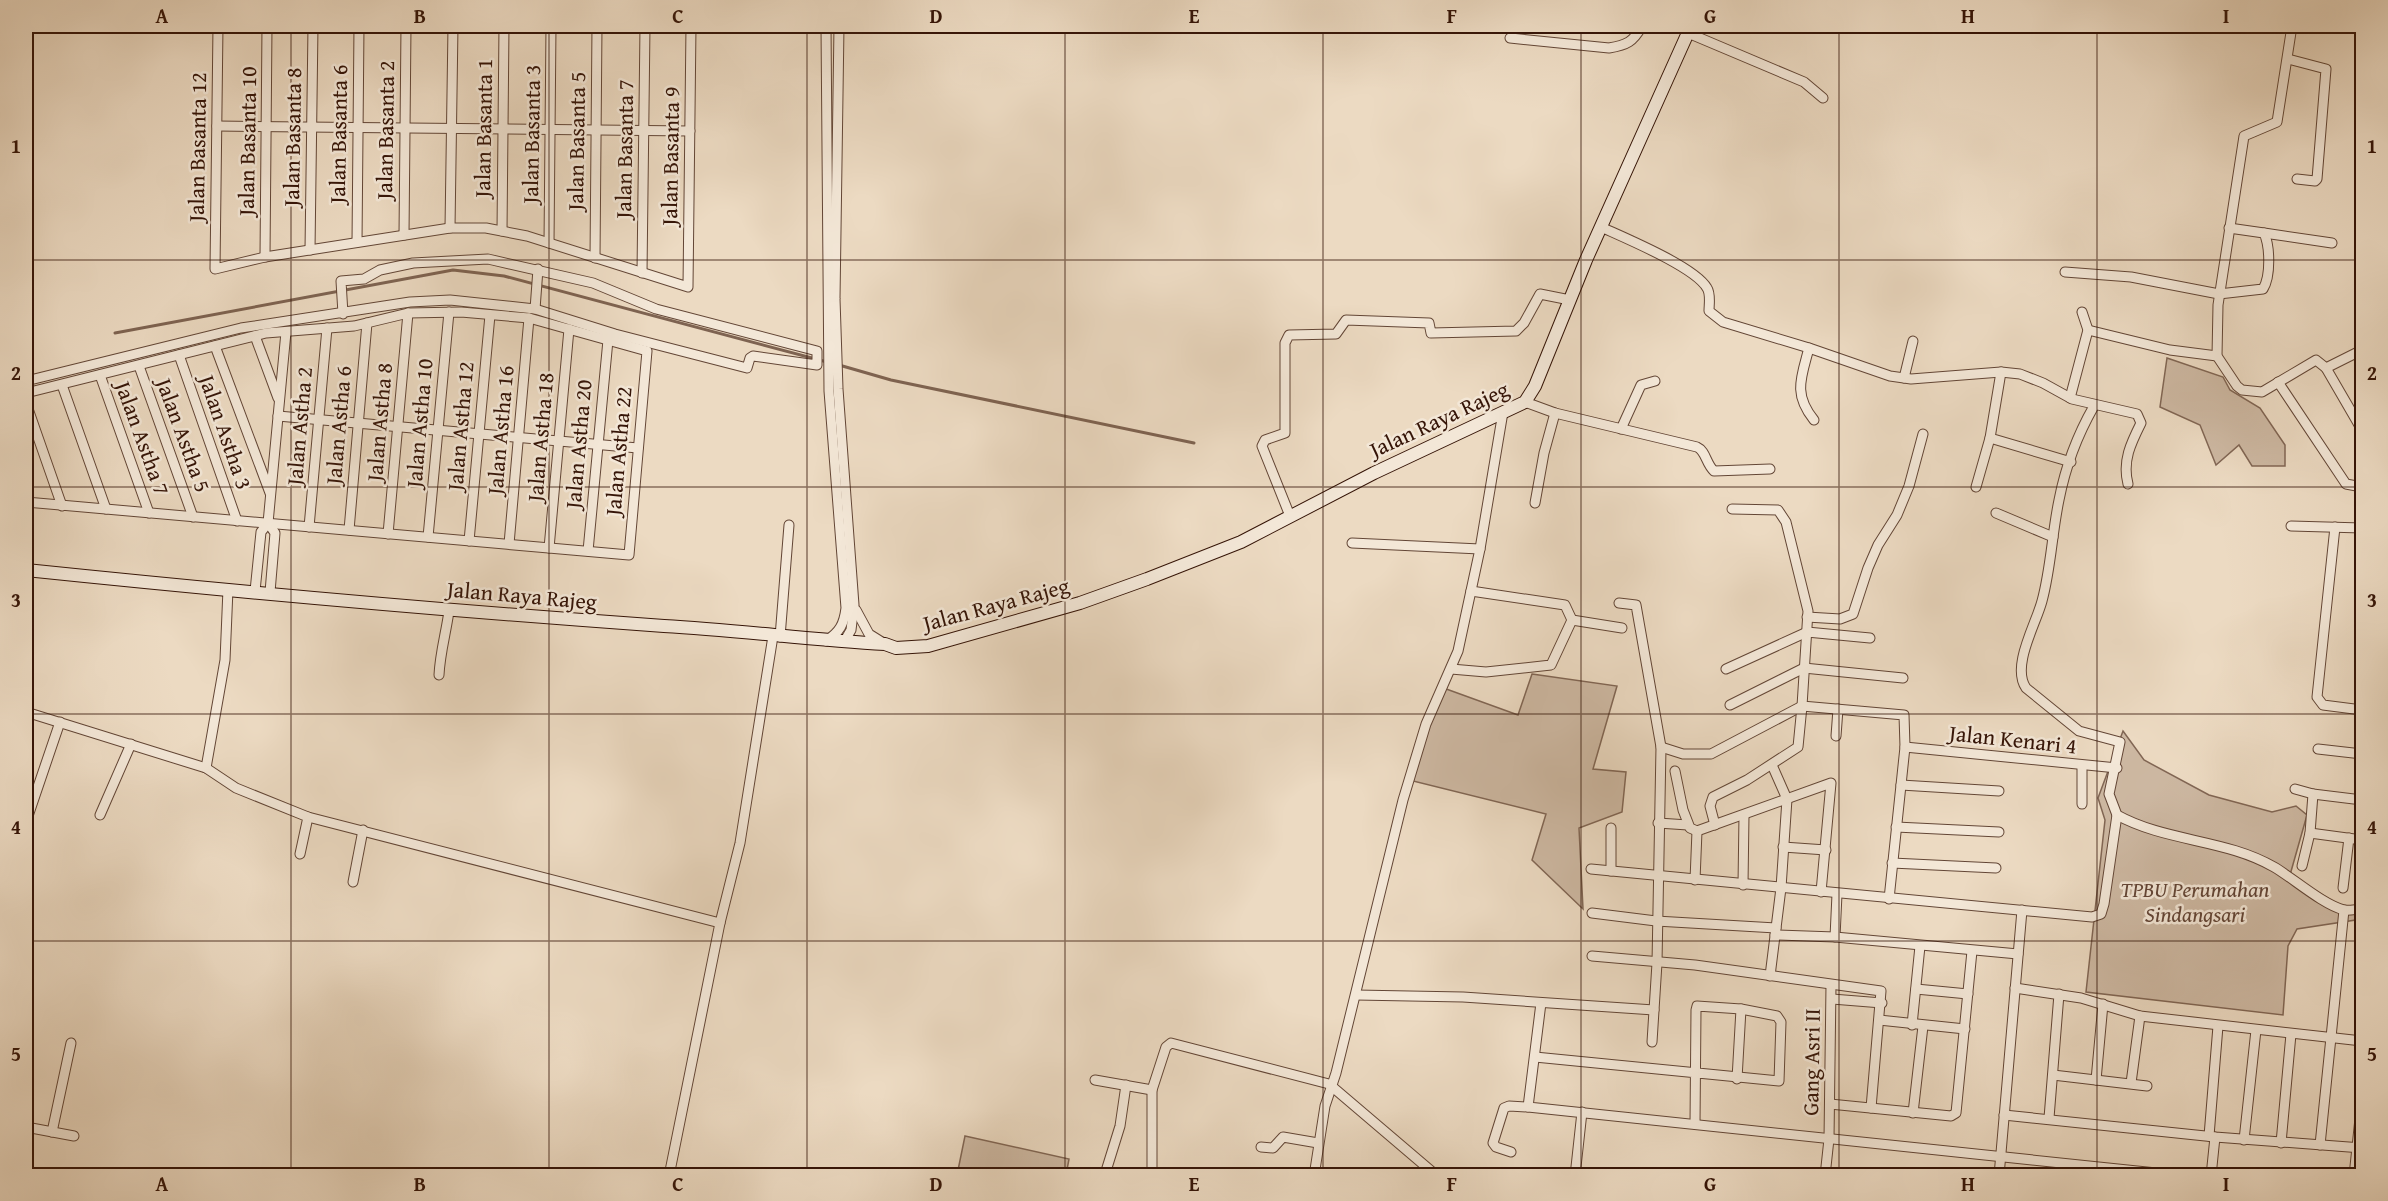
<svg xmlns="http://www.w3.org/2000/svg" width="2388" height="1201" font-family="'Gentium Book Plus',serif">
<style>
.green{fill:#cdb8a2;stroke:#816654;stroke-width:1.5}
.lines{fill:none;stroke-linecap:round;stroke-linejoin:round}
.stream{stroke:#7e6351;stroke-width:3}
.street-casing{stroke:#634636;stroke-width:11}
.secondary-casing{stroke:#351407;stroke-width:14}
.street{stroke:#f3e7d7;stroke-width:9}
.secondary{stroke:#f3e7d7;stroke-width:12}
.grid{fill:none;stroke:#351407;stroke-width:1.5;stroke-opacity:0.55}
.labels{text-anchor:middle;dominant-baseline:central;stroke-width:5;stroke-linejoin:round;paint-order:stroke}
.street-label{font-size:22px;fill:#351407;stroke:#f3e7d7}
.park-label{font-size:22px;font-style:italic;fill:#634536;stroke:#f3e7d7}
.neatline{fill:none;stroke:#351407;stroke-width:2}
.grid-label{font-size:20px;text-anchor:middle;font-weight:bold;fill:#351407}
</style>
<rect width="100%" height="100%" fill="#ecdac2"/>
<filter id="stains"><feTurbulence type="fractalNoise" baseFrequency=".00333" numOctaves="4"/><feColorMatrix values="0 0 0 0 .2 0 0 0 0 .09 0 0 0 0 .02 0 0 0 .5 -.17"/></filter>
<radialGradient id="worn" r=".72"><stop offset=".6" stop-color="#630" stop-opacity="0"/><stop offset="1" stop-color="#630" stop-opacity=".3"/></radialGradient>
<g class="green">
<path d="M2167,358l56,19 7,13 30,18 25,37v21h-33l-13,-21 -23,20 -16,-40 -40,-18z"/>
<path d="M1532,674l85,12 -24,83 33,3 -4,40 -43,16 4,81 -51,-49 14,-46 -141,-35 33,-93 80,29z"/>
<path d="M2123,731l21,29 65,35 63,17 24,-6 11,9 -17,60 72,44 -65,10 -9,17 -5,69 -197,-23 19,-172 -7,-22z"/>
<path d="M965,1136l104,23 -3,16h-109z"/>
</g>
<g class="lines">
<g class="stream">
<path d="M115,333l338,-63 51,6 323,86"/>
<path d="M839,365l52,15 303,63"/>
</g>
<defs>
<g id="street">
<path d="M218,26l-3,243 50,-12 185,-29h36l41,8 161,51 3,-261"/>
<path d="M826,26l3,365 17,217c-2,16 -6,24 -20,33"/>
<path d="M839,26l-4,273 3,90 16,216 -3,25 -7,12"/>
<path d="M2292,26l-15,96 -33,14 -26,169 -1,51 20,30 5,4 20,2 54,-32 10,8 36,62"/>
<path d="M1688,33l116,49 19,16"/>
<path d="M1510,38l99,10c18,-3 24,-6 33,-22"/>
<path d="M2288,59l38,10 -9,110 -2,2 -18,-2"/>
<path d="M217,126l473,5"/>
<path d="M1601,227c24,11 94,40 106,61 4,6 2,16 2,23l14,11 86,26 81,28 21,3 90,-7 19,2 23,9 29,16 65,15 4,9c-10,20 -19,38 -13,61"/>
<path d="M450,228l3,-202"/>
<path d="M502,231l2,-205"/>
<path d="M2264,233l68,10"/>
<path d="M404,235l2,-209"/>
<path d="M357,242l2,-216"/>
<path d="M549,243l2,-217"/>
<path d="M310,250l3,-224"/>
<path d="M265,257l2,-231"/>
<path d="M595,258l2,-232"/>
<path d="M2065,272l66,5 88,17 44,-5c8,-13 7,-43 1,-56l-35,-5"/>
<path d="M642,273l3,-247"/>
<path d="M535,309l3,-40"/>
<path d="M2088,330l82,20 47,6"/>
<path d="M255,336l23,62"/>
<path d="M215,346l55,147"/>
<path d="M1809,348c-8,30 -16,46 5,72"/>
<path d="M179,355l58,166"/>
<path d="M139,366l54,151"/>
<path d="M2326,368l36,-18"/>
<path d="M2001,372l-11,66 81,24"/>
<path d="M100,375l49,138"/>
<path d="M1904,378l9,-37"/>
<path d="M26,381l215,-53 169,-26 40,-2 85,9 80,25 132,34 3,-10 3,-2 64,9v-14l-161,-42 -63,-26 -105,-24 -75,4 -33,7 -16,9 -23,2 2,33"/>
<path d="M2278,382l68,102 16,3"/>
<path d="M62,385l44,124"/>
<path d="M26,393l240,-60 88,-7 54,-13 53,-1 68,6 118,33 -18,204 -603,-53"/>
<path d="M2070,398l18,-68 -6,-18"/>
<path d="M1525,402l30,11 142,34c9,4 9,17 17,24l56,-2"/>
<path d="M26,403l36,103"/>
<path d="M2094,406c-16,28 -29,63 -35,94 -7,33 -8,68 -17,101 -6,23 -31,65 -16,87l53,43 41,11 -11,52 8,21c49,27 109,24 157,52 19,11 48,37 70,43 5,1 13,-1 18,-1"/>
<path d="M278,416l360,32"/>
<path d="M1621,429l20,-44 14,-4"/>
<path d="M1976,487l14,-49"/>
<path d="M1535,503l9,-50 11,-40"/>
<path d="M1732,509l46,1 8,12 22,89 -6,95 102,9 1,32 -16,152"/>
<path d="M1996,513l57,24"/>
<path d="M1290,516l-28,-70 3,-6 20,-7v-90l4,-8 47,-1 10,-14 83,3 2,10 85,-2 8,-8 16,-29 30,6"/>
<path d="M268,523l18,-191"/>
<path d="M268,523l7,10 -5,59"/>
<path d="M2291,526l71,2"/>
<path d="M309,527l18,-199"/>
<path d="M2335,527l-18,170 6,8 39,5"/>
<path d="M349,530l18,-207"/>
<path d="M388,534l20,-221"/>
<path d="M428,537l21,-225"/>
<path d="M469,541l21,-226"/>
<path d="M1352,543l128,6"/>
<path d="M509,544l20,-226"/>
<path d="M549,548l20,-219"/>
<path d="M588,551l20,-211"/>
<path d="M255,591l6,-59 7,-9"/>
<path d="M1619,603l17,2 25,142 -4,216 -5,79"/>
<path d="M856,610l13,24 16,10"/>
<path d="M1807,617l33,2 13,-5 15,-46 10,-23 19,-30 12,-29 14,-52"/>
<path d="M1572,620l50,8"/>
<path d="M780,637l9,-112"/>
<path d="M1451,669l35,3 65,-7 21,-45 -7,-15 -94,-14"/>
<path d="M1726,669l81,-37 63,6"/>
<path d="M439,675c1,-22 7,-42 10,-64"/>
<path d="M1730,705l74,-37 99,10"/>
<path d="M26,712l180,56 30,20 72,29 -8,37"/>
<path d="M1836,736l2,-27"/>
<path d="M1661,747l22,7h28l91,-48"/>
<path d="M1905,747l212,21"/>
<path d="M2318,749l44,5"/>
<path d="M2082,766v38"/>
<path d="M206,768l19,-108 3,-71"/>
<path d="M1675,771l8,39 7,18 7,3 134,-48 -10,109"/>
<path d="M1901,785l98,6"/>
<path d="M2295,789l18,5 49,6"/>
<path d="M100,815l31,-71"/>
<path d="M308,817l412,106"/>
<path d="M26,822l34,-100"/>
<path d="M1658,823l30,2"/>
<path d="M1715,825l-5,-19 3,-9 34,-17 51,-33 4,-41"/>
<path d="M1896,827l103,5"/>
<path d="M1611,828v43"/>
<path d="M2310,833l52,7"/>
<path d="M1783,847l43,3"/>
<path d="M1892,863l104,5"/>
<path d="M2302,866l8,-33 3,-39"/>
<path d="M1591,869l501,48 9,-3 3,-10 13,-89"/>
<path d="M1695,880l2,-49"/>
<path d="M353,882l10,-52"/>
<path d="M1743,885l1,-70"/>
<path d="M2343,888l6,-50"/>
<path d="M1592,913l64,8 120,7"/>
<path d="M1775,935l60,2 183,17"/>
<path d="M1835,937l2,-43"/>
<path d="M1592,956l103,9 186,26 -10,117"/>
<path d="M1770,976l11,-88 6,-89 -15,-34"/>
<path d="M2015,988l66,10 59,18 222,25"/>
<path d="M1916,989l52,5"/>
<path d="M1356,995l107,2 191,13"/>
<path d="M1832,999l50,4"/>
<path d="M1541,1003l-13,104 657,69"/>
<path d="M1879,1020l86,9"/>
<path d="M1912,1025l8,-79"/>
<path d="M1535,1057l244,24 2,-59 -4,-6 -36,-7 -44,-3 -1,4 -1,114"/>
<path d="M2053,1075l94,11"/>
<path d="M1737,1079l4,-70"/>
<path d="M1095,1080l57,10"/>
<path d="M2096,1080l7,-76"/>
<path d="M2131,1083l9,-67"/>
<path d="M26,1086l2,-11"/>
<path d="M1830,1104l121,12 5,-3 16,-162"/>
<path d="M1913,1113l10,-87"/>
<path d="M2004,1115l211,22 147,11"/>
<path d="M2049,1118l10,-124"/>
<path d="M26,1127l48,9"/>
<path d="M52,1132l19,-89"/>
<path d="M2209,1136l9,-110"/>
<path d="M2244,1140l12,-110"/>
<path d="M2281,1143l10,-109"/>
<path d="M2320,1145l24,-235"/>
<path d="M1261,1147l12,1 10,-11 35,6"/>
<path d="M1511,1152l-15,-5 -3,-4 11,-35 5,-2 19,1"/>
<path d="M1106,1171l14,-45 6,-41"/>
<path d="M669,1176l51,-253 20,-80 33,-207"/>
<path d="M1152,1176v-86l14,-43 5,-4 158,41 108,92"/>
<path d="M1314,1176l11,-70 11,-33 67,-273 23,-76 32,-73 22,-102 23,-137"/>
<path d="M1575,1176l7,-64"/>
<path d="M1825,1176l4,-37 2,-154"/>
<path d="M1999,1176l23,-266"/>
<path d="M2211,1176l4,-39"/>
<path d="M2354,1176l8,-77"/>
</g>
<path id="secondary" d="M26,570c212,22 425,41 638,56 74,4 147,14 221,18l11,4 32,-2 152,-43 67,-24 94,-37 133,-69 151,-71 10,-16 51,-126 105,-234"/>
</defs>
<use href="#street" class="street-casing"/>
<use href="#secondary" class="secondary-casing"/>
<use href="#street" class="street"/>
<use href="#secondary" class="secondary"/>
</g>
<path class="grid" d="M291,26v1150M549,26v1150M807,26v1150M1065,26v1150M1323,26v1150M1581,26v1150M1839,26v1150M2097,26v1150M26,260h2336M26,487h2336M26,714h2336M26,941h2336"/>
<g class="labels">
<g class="street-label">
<text transform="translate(483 128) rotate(-89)">Jalan Basanta 1</text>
<text transform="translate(385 130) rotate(-89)">Jalan Basanta 2</text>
<text transform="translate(338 134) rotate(-89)">Jalan Basanta 6</text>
<text transform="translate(531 134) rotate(-89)">Jalan Basanta 3</text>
<text transform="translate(292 137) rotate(-89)">Jalan Basanta 8</text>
<text transform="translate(247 141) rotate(-89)">Jalan Basanta 10</text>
<text transform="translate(576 141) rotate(-89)">Jalan Basanta 5</text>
<text transform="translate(197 147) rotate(-89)">Jalan Basanta 12</text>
<text transform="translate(624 149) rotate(-89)">Jalan Basanta 7</text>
<text transform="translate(670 156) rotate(-89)">Jalan Basanta 9</text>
<text transform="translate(1439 419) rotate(-25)">Jalan Raya Rajeg</text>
<text transform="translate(379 422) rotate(-85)">Jalan Astha 8</text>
<text transform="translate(419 423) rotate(-85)">Jalan Astha 10</text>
<text transform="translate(338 425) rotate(-85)">Jalan Astha 6</text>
<text transform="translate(299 426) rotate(-85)">Jalan Astha 2</text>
<text transform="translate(460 426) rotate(-85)">Jalan Astha 12</text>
<text transform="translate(500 430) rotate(-85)">Jalan Astha 16</text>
<text transform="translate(226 432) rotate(71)">Jalan Astha 3</text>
<text transform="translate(184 435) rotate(70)">Jalan Astha 5</text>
<text transform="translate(540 437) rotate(-85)">Jalan Astha 18</text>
<text transform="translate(143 438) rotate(70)">Jalan Astha 7</text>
<text transform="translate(578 444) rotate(-85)">Jalan Astha 20</text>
<text transform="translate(618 451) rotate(-85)">Jalan Astha 22</text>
<text transform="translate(522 595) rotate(5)">Jalan Raya Rajeg</text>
<text transform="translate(996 604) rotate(-15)">Jalan Raya Rajeg</text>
<text transform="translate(2013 739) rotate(6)">Jalan Kenari 4</text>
<text transform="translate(1811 1062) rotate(-89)">Gang Asri II</text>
</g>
<g class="park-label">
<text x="2195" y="889">TPBU Perumahan<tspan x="2195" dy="25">Sindangsari</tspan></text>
</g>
</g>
<rect width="2388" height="1201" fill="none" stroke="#ecdac2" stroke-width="66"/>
<rect x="33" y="33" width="2322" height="1135" class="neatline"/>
<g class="grid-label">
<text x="162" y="23">A</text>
<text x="420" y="23">B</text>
<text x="678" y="23">C</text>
<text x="936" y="23">D</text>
<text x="1194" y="23">E</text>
<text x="1452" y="23">F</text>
<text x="1710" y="23">G</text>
<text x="1968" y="23">H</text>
<text x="2226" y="23">I</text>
<text x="16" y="153">1</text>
<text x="2372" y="153">1</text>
<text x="16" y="380">2</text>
<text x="2372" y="380">2</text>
<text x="16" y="607">3</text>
<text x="2372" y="607">3</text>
<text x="16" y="834">4</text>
<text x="2372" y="834">4</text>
<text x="16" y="1061">5</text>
<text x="2372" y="1061">5</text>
<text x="162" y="1191">A</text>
<text x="420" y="1191">B</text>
<text x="678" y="1191">C</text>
<text x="936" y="1191">D</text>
<text x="1194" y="1191">E</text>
<text x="1452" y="1191">F</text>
<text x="1710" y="1191">G</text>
<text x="1968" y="1191">H</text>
<text x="2226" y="1191">I</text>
</g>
<rect width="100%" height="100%" filter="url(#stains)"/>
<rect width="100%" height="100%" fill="url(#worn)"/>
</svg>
